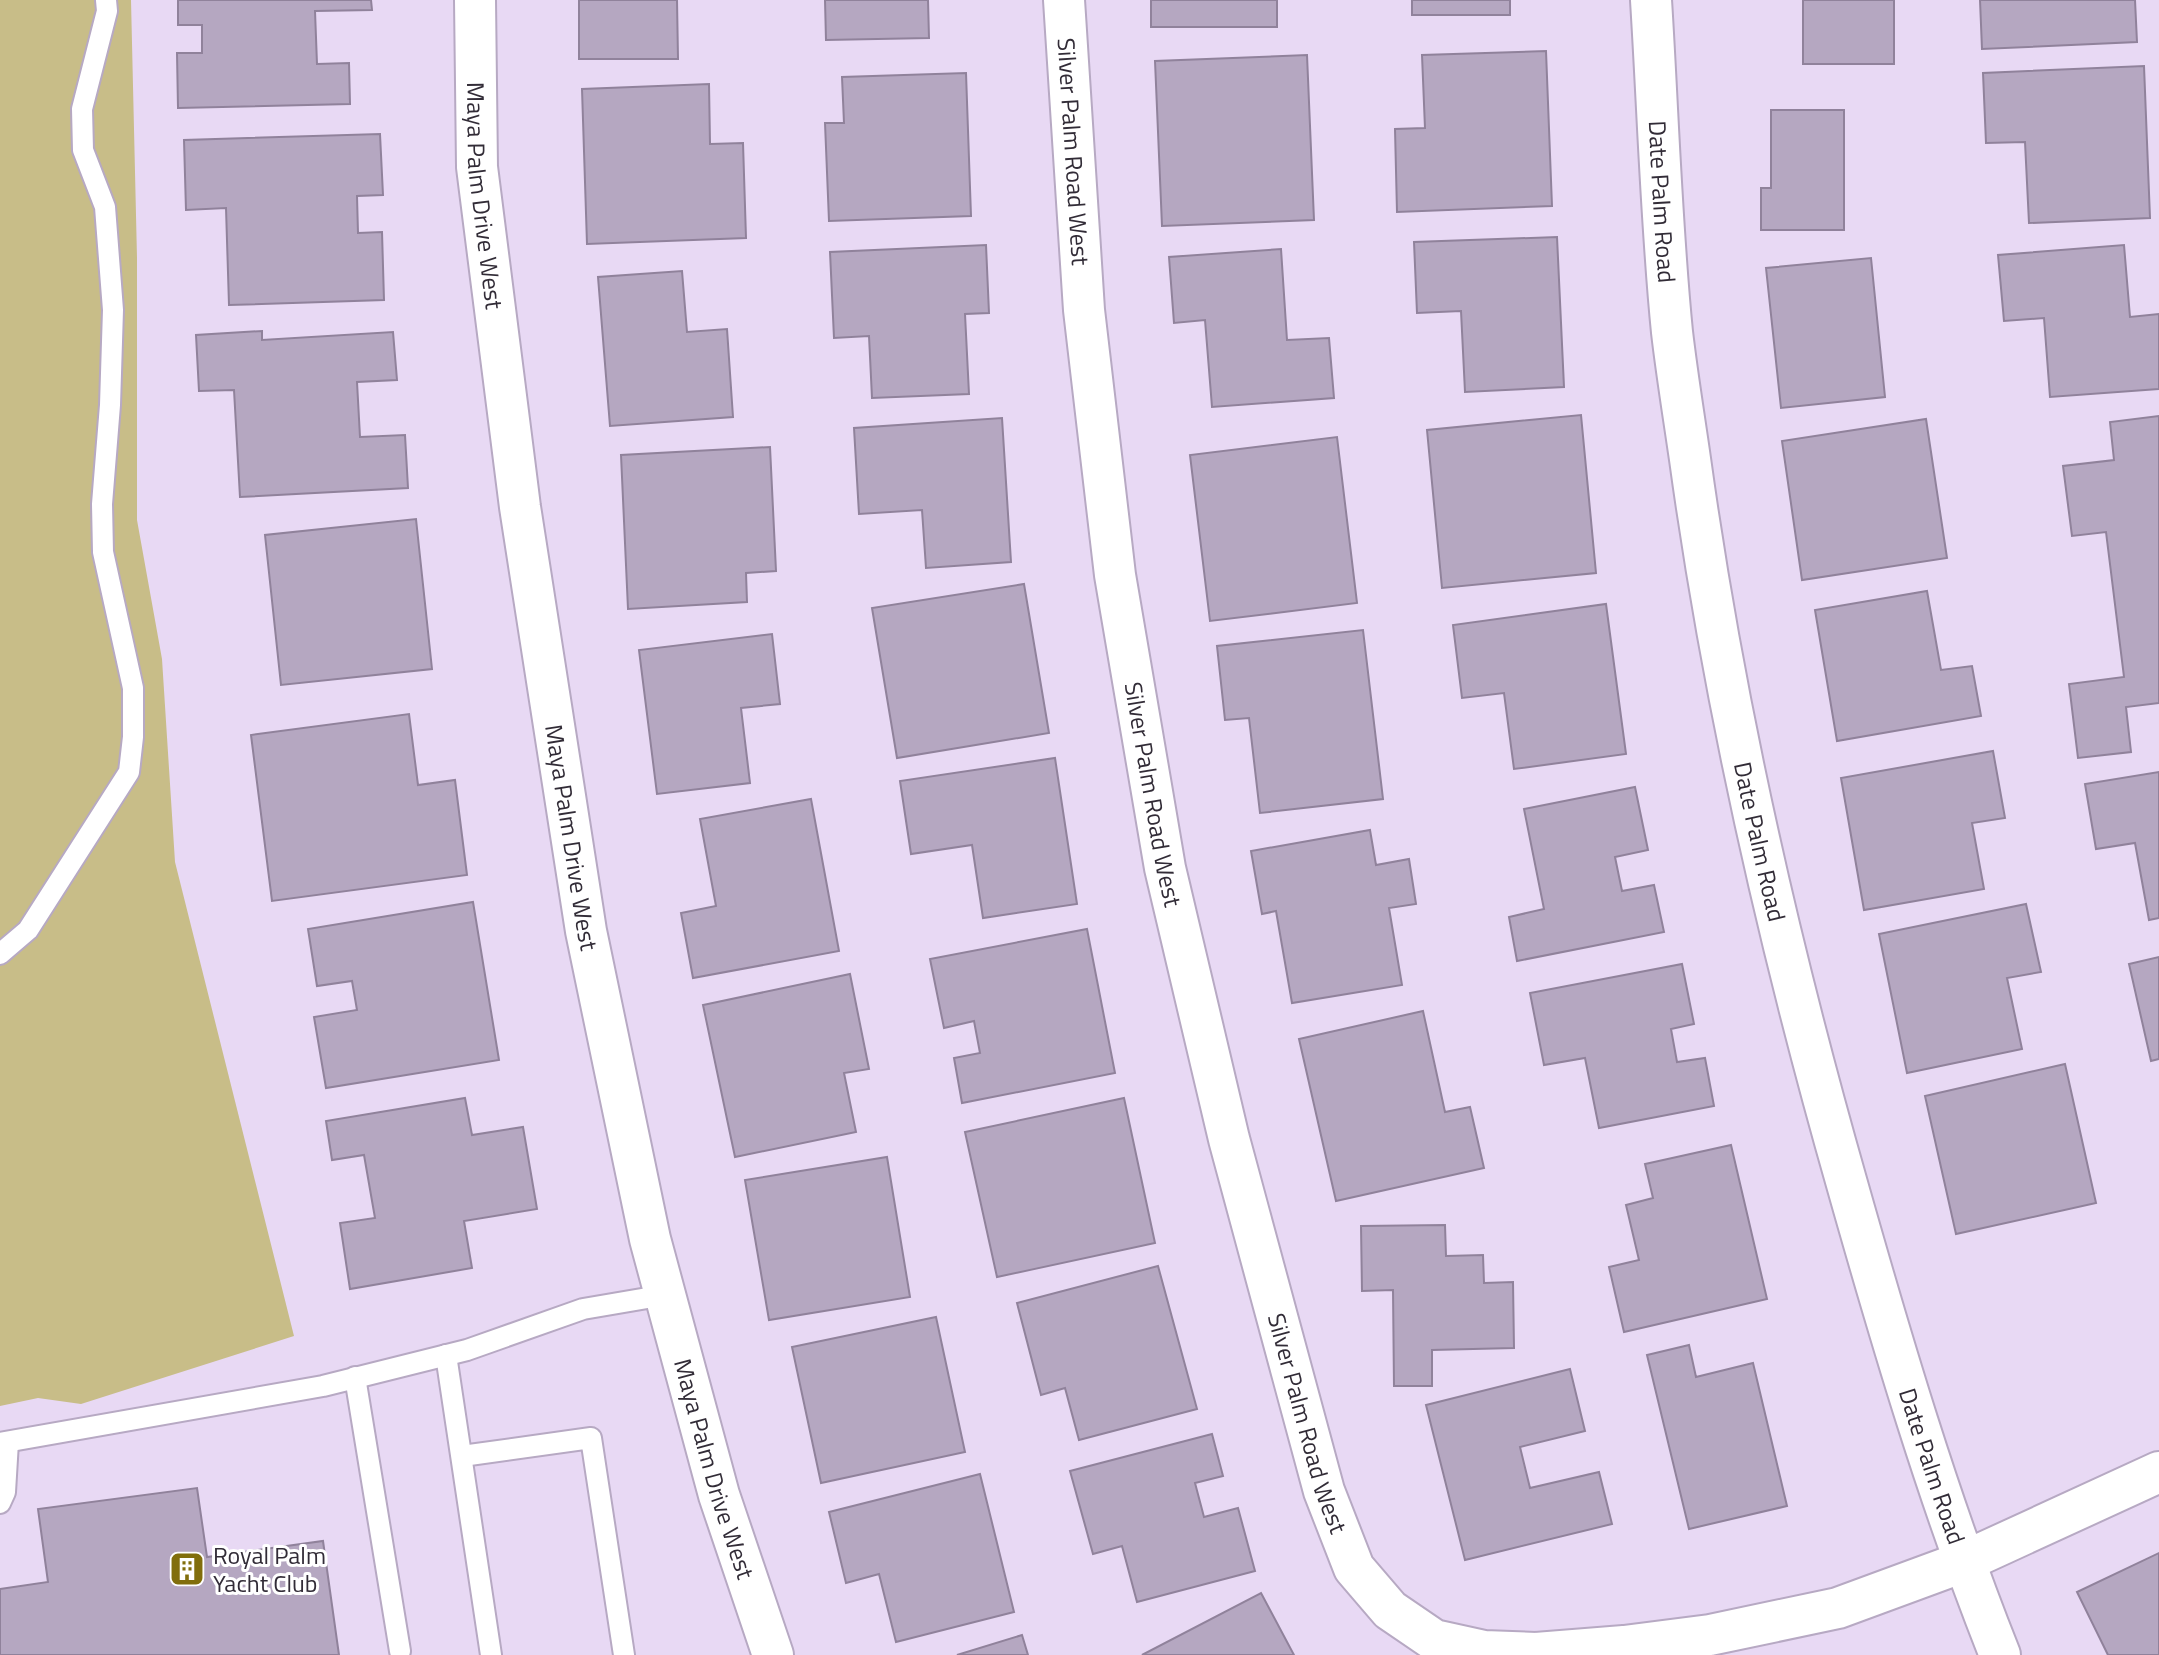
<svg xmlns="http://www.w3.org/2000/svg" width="2159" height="1655" font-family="'Titillium Web',sans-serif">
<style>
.grass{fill:#c8bd88}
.building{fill:#b5a7c1;stroke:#90829b;stroke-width:2}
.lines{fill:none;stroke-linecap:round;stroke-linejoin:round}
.service-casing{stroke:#b7a9c3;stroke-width:24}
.minor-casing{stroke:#b7a9c3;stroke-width:44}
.service{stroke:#fff;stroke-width:20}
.minor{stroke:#fff;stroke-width:40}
.labels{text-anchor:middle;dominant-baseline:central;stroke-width:6;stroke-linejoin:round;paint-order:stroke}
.street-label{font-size:24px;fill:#322c37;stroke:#fff}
.poi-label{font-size:24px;fill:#322c37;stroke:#fff;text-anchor:start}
</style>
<rect width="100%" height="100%" fill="#e8d9f4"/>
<path class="grass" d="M0,0h131l6,258v262l25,139 13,203 119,474 -213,68 -43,-6 -38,8z"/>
<g class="building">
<path d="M178,0h193l1,10 -57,1 2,53 32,-1 1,41 -172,4 -1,-55h25v-28h-24z"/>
<path d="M579,0h98l1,59h-99z"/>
<path d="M825,0h103l1,38 -103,2z"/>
<rect x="1151" y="0" width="126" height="27"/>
<rect x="1412" y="0" width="98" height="15"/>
<rect x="1803" y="0" width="91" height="64"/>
<path d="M1980,0h155l2,42 -155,7z"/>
<path d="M1546,51l6,155 -155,6 -2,-83 30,-1 -3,-73z"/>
<path d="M1307,55l7,165 -152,6 -7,-165z"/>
<path d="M2144,66l6,152 -121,5 -4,-81 -39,1 -3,-70z"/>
<path d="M966,73l5,143 -142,5 -4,-98h19l-2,-46z"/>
<path d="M709,84l1,60 33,-1 3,95 -159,6 -5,-155z"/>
<path d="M1771,110h73v120h-83v-42h10z"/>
<path d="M380,134l3,61 -26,1 1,37 24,-1 2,68 -155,5 -3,-97 -40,2 -2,-70z"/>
<path d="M1557,237l7,150 -99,5 -4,-81 -44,2 -3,-71z"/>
<path d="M986,245l3,68 -24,1 4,80 -97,4 -3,-62 -35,2 -4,-86z"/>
<path d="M2124,245l6,72 29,-3v75l-109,8 -6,-79 -40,3 -6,-66z"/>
<path d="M1281,249l6,91 42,-2 5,60 -122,9 -7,-87 -31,3 -5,-66z"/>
<path d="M1871,258l14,139 -104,11 -15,-140z"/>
<path d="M682,271l5,61 40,-3 6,88 -123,9 -12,-149z"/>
<path d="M262,331v9l131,-8 4,48 -40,2 3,55 45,-2 3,53 -168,9 -6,-107 -35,1 -3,-56z"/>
<path d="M1581,415l15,158 -154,15 -15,-158z"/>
<path d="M2159,416v287l-33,4 5,45 -53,6 -9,-74 55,-7 -18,-145 -34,4 -9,-70 51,-6 -4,-38z"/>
<path d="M1002,418l9,144 -85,6 -4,-58 -63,4 -5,-86z"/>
<path d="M1926,419l21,139 -145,22 -20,-139z"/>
<path d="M1337,437l20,166 -147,18 -20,-166z"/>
<path d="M770,447l6,124 -30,2 1,29 -119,7 -7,-154z"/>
<path d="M416,519l16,150 -151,16 -16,-150z"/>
<path d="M1024,584l25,149 -152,25 -25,-150z"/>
<path d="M1927,591l14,79 31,-4 9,50 -144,25 -22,-131z"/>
<path d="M1606,604l20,150 -112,15 -10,-76 -42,5 -9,-73z"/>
<path d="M1363,630l20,169 -123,14 -11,-95 -24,2 -8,-74z"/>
<path d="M772,634l8,70 -39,4 9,75 -93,11 -18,-144z"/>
<path d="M409,714l9,71 37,-5 12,95 -195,26 -21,-166z"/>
<path d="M1993,751l12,67 -33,5 12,66 -120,21 -23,-132z"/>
<path d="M1055,758l22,146 -94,14 -11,-73 -61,9 -11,-73z"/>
<path d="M2159,772v146l-10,2 -14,-77 -39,6 -11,-65z"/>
<path d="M1635,787l13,63 -33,7 7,34 32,-6 10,47 -147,29 -8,-44 35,-8 -20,-100z"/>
<path d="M811,799l28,152 -146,27 -12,-65 35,-7 -16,-87z"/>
<path d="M1370,830l6,35 33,-6 7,45 -27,4 13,77 -110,18 -16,-92 -14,3 -11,-63z"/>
<path d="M473,902l26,158 -173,28 -12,-71 43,-7 -5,-29 -35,5 -9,-57z"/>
<path d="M2026,904l15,68 -34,6 15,71 -115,24 -28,-139z"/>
<path d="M1087,929l28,144 -153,30 -8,-45 26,-5 -6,-32 -30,7 -14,-69z"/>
<path d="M2159,957v102l-8,2 -22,-97z"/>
<path d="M1682,964l12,60 -23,5 6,33 28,-4 9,48 -115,22 -14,-70 -41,7 -14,-72z"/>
<path d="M850,974l19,95 -25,4 12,59 -121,25 -32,-152z"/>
<path d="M1423,1011l22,101 25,-5 14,61 -148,33 -37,-162z"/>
<path d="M2065,1064l31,139 -140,31 -31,-138z"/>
<path d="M465,1098l7,37 51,-8 14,82 -73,12 8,47 -122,21 -10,-66 35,-5 -11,-63 -32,5 -6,-39z"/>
<path d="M1124,1098l31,145 -158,34 -32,-145z"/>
<path d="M1731,1145l36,154 -143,33 -15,-65 30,-7 -13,-55 27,-7 -8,-34z"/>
<path d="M887,1157l23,140 -141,23 -24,-140z"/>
<path d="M1445,1225l1,31 37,-1 1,28 29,-1 1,66 -82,2v36h-38l-1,-96 -31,1 -1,-65z"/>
<path d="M1158,1266l39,143 -118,31 -14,-52 -24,7 -24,-92z"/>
<path d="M936,1317l29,135 -144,31 -29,-136z"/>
<path d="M1689,1345l7,32 57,-14 34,143 -98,23 -42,-174z"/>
<path d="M1570,1369l15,62 -65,16 10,41 69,-16 13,52 -147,36 -39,-155z"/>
<path d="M1212,1434l11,42 -28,7 9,34 34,-9 17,63 -118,31 -15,-56 -29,8 -23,-83z"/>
<path d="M980,1474l34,138 -118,30 -17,-68 -33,9 -17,-71z"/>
<path d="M197,1488l10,69 116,-16 16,114h-339v-66l48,-7 -10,-73z"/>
<path d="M2159,1553v102h-51l-31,-63z"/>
<path d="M1261,1593l33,62h-152z"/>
<path d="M1022,1635l6,20h-71z"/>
</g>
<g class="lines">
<defs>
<g id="service">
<path d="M0,954l28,-24 101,-158 4,-35v-49l-30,-136 -1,-48 8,-99 3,-95 -8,-103 -22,-57 -1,-41 25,-98 -1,-11"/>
<path d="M446,1355l45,300"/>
<path d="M355,1377l45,274"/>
<path d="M0,1443l323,-57 144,-36 116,-41 82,-14"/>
<path d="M462,1456l129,-18 33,217"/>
<path d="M0,1503l5,-11 3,-50"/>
</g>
<g id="minor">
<path id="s1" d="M475,0l2,167 43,340 66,424 64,308 69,256 54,160"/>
<path id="s2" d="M1064,0l20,310 31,265 50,293 64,271 95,352 30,77 36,42 44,30 50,11 52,2 88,-7 86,-11 128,-27 125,-46 196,-90"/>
<path id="s3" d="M1651,0c7,111 10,222 21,332 5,43 12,85 18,127 34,246 89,487 157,725 45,159 92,318 153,471"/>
</g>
</defs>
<use href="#service" class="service-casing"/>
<use href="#minor" class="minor-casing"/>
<use href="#service" class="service"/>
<use href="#minor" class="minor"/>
</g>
<defs>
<symbol id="building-square" viewBox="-11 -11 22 22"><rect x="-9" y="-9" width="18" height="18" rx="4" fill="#816e0c" stroke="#fff"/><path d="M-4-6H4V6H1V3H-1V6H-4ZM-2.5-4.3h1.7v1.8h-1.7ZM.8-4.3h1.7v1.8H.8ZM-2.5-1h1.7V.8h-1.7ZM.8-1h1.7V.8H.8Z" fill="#fff"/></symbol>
</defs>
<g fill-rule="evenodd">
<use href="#building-square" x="167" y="1549" width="40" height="40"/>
</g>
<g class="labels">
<g class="street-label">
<text stroke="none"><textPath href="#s2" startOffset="152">Silver Palm Road West</textPath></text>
<text stroke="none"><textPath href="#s1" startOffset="196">Maya Palm Drive West</textPath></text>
<text stroke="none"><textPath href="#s3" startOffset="202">Date Palm Road</textPath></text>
<text stroke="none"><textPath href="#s2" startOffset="800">Silver Palm Road West</textPath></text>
<text stroke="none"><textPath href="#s1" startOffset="844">Maya Palm Drive West</textPath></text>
<text stroke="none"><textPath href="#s3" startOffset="850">Date Palm Road</textPath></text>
<text stroke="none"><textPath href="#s2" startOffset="1448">Silver Palm Road West</textPath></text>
<text stroke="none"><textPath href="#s3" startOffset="1498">Date Palm Road</textPath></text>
<text stroke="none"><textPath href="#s1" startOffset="1492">Maya Palm Drive West</textPath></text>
</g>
<g class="poi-label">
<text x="213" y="1555">Royal Palm<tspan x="213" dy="28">Yacht Club</tspan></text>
</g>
</g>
</svg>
